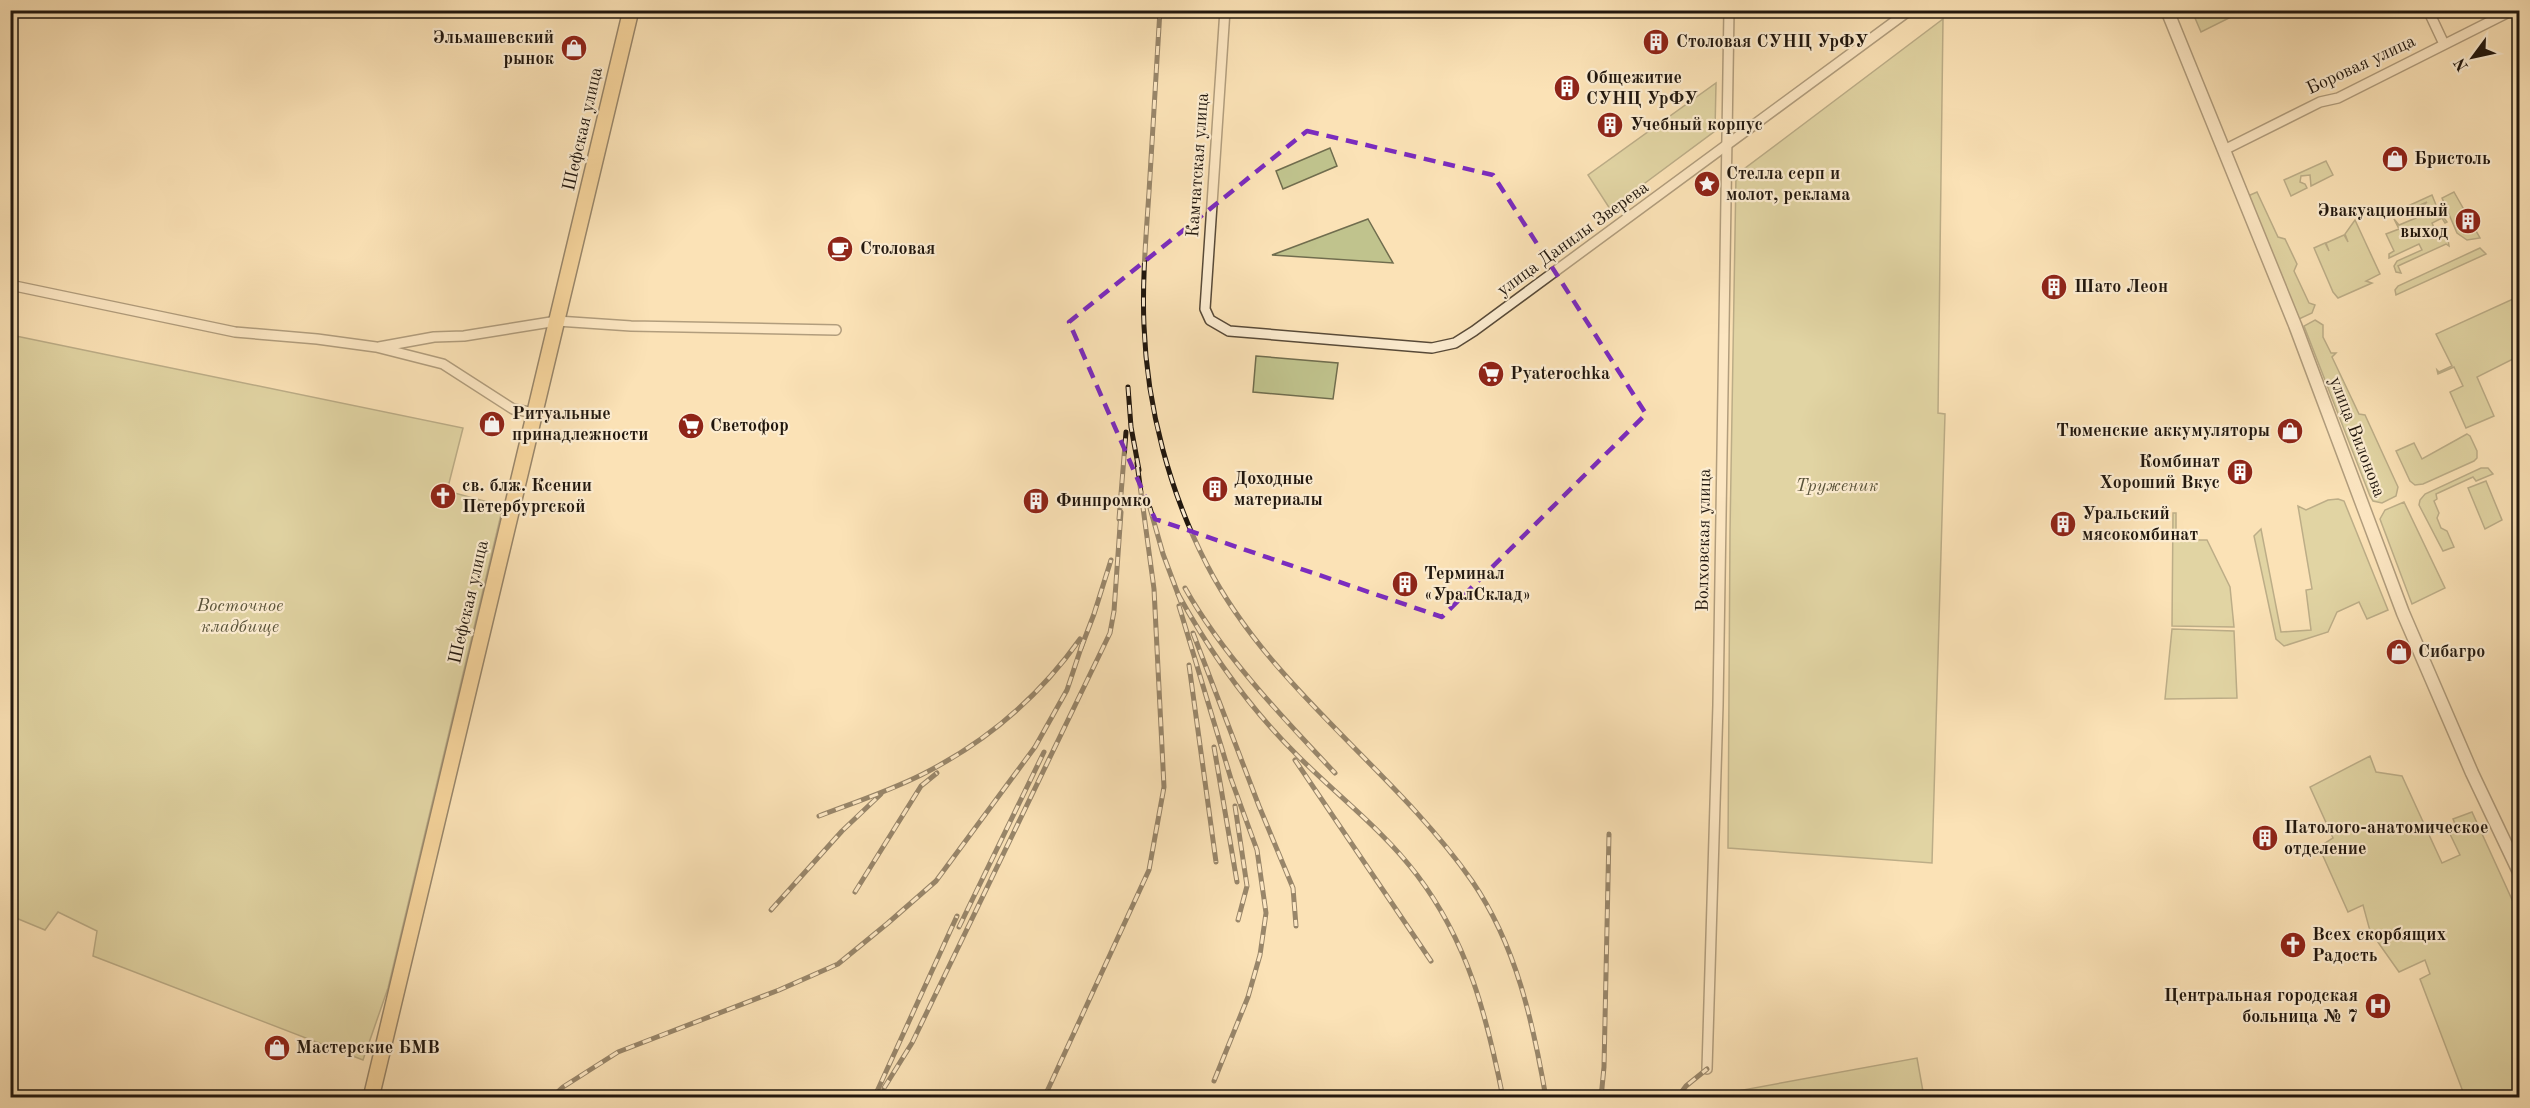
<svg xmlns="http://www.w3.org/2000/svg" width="2530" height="1108" font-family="'Old Standard TT',serif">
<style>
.green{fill:#c0c38d;stroke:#706d4e;stroke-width:1.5}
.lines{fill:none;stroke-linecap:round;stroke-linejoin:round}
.minor-casing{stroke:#584a38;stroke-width:12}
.tertiary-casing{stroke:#584a38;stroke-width:15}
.primary-casing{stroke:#21170e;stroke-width:18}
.minor{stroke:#fcecd0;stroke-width:9}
.tertiary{stroke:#fcecd0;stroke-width:12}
.primary{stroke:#eec17b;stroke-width:15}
.rail-casing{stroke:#21170e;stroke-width:5}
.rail{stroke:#fcecd0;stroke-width:3;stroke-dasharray:9;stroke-linecap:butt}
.marked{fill:none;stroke:#7b2cbf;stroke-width:4.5;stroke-dasharray:12 8;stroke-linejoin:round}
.labels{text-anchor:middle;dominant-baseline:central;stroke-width:4.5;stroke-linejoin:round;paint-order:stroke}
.poi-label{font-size:18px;font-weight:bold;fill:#21170e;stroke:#fcecd0;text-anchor:start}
.street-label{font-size:18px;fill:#21170e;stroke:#fcecd0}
.park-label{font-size:18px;font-style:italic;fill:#59533a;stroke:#fcecd0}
</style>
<rect width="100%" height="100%" fill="#fbe2b6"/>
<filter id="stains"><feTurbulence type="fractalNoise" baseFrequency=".00333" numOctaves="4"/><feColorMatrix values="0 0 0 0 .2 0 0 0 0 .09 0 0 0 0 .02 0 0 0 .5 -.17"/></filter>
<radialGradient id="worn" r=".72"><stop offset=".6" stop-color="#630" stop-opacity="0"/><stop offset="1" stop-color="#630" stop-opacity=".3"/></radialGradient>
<g class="green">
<path d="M2192,11h51l-42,21z"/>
<path d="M1943,19l-5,394 7,1 -13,449 -204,-15 2,-316 6,-357z"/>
<path d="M1716,83l-1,48 -105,78 -22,-34z"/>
<path d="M1330,148l7,18 -54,23 -7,-18z"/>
<path d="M2326,161l7,14 -22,11 -1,-11 -9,1 -1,6 5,2 2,4 -16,8 -7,-16z"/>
<path d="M2257,192l21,45 7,2 12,25 -3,7 15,32 6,2 -3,8 -13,6 -51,-123z"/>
<path d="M2454,192l26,46 -13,2 -10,-7 -15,-35z"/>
<path d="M2432,195l6,15 9,12 -2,1 -3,-5 -10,5 6,14 9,-4 2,13 -3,-2 -48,22 3,7 -5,-1 -2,-6 3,-5 25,-11 -3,-6 -30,14v-4l5,-3 -8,-17 13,-5 -5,-10 5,6 17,-7 -1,-4 12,-12 -29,13 -1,-4z"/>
<path d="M1368,219l25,44 -121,-8z"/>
<path d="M2355,220l25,54 -14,7 6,2 -34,15 -5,-6 -19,-44 11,-5 4,8 -3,-8 18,-8 4,7 -3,-8z"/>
<path d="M2480,248l6,6 -90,41 -1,-5 3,-4z"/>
<path d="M2513,299l6,16v41l-42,21 17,39 -28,12 -16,-36 13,-6 -9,-19 -16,7 -1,-4 2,2 13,-6 -16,-32z"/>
<path d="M2315,320l8,5v12l8,16h5l-4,4 27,57 6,1 33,72 -2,9 -14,7 -9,-2 -3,-5 -66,-170z"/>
<path d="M11,335l452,93 -16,63 56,15 -115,482 -25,72 -270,-104 4,-25 -39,-19 -13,18 -34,-14z"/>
<path d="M1256,356l82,7 -5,36 -80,-7z"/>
<path d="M2467,434l3,2 7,15v7l-3,3 -51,23 -8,1 -5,-4 -14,-30 18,-8 8,16z"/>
<path d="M2481,468h7l5,6 -17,7 -3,-4 -37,17 1,5 -3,2 5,12 -2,5 4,10 6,3 7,16 -11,4 -24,-46 1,-5 5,-6z"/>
<path d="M2486,481l16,39 -17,9 -17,-41z"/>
<path d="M2338,499l6,2 44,109 -21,9 -8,-17 -22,10 -9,20 -44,14 -8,-7 -22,-103 7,-7 20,103 30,-2 -5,-40 6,-1 -14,-83 8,4 22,-10z"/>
<path d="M2404,502l41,86 -33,16 -32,-85 5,-9z"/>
<path d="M2173,513h3v27h31l23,47 4,40 -62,-1z"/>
<path d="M2172,629l62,2 3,67 -72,1z"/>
<path d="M2370,756l6,16 26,4 40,87 18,-8 -11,-23 8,-3 -4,-10 19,-7 47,103v182h-54l-45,-118 10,-5 -5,-14 -26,12 -29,-41 -7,-26 -15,7 -29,-65 14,-9 -23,-51z"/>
<path d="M1917,1058l7,39h-203v-3z"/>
</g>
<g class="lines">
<defs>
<g id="minor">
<path d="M1225,10l-20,299 5,11 19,11 203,17 23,-5 19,-12 436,-321"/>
<path d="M2428,10l16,34"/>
<path d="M2224,150l96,-48 18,-4 175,-88"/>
<path d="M10,285l225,47 82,7 59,8 67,17 70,45 22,4"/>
<path d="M379,347l55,-10 30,-1 93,-15 74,5 205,4"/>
<path d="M1707,1069l11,-364 11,-695"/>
</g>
<path id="tertiary" d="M2167,10l128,315 108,288 69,160 48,101"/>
<path id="primary" d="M371,1098l260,-1088"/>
</defs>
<use href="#minor" class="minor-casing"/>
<use href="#tertiary" class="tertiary-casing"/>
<use href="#primary" class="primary-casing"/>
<use href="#minor" class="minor"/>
<use href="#tertiary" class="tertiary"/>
<use href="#primary" class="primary"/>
<defs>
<g id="rail">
<path d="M1160,10c-4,61 -7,122 -11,182 -3,45 -7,90 -5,134 3,82 26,167 63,239 64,124 186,203 265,316 44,64 61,141 74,217"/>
<path d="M1128,387l3,40 8,43"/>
<path d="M1150,508l13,46 18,48"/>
<path d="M1119,519l7,-87"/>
<path d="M1185,588c37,66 98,130 150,185"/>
<path d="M1178,594c33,60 72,115 121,163 40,40 84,73 118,118 51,67 70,142 86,223"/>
<path d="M1179,606l52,173 26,71 9,63 -6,42 -12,42 -34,84"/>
<path d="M1193,633l66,173 34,82 3,38"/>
<path d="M1081,648l13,-34 17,-54"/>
<path d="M1189,665l27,197"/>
<path d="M1214,747l23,135"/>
<path d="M1295,760l136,201"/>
<path d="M1235,806l12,80 -9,34"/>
<path d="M819,816c34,-13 70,-25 102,-41 64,-32 118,-78 159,-136"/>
<path d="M855,892l66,-106 16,-13"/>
<path d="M771,910l71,-79 39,-37"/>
<path d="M959,927l85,-175"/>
<path d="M884,1088l28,-45 198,-410 4,-22 7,-99"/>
<path d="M551,1098l12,-11 55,-35 161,-62 59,-26 50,-41 48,-42 99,-134 32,-57 16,-48"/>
<path d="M874,1098l83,-182"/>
<path d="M1044,1098l105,-228 15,-83 -10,-198 -17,-126"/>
<path d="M1601,1098l3,-31 5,-233"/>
<path d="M1677,1098l9,-12 21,-17"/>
</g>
</defs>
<use href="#rail" class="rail-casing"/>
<use href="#rail" class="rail"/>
</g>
<path d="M0 0H2530V1108H0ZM1307,131l186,44 153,239 -204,203 -287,-98 -86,-197z" fill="#fbe2b6" fill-opacity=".55" fill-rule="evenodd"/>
<path class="marked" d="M1307,131l186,44 153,239 -204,203 -287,-98 -86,-197z"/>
<defs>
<symbol id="building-disc" viewBox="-11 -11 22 22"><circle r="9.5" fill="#8f2418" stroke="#fcecd0"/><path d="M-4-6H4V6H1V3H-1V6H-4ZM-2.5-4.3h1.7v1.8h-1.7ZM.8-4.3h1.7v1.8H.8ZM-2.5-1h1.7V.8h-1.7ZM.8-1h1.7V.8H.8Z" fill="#fff"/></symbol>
<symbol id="shop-disc" viewBox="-11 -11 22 22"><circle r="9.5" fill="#8f2418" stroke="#fcecd0"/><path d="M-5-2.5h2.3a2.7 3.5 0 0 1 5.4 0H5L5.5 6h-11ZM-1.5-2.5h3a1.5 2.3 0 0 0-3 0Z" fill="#fff"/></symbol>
<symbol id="sight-disc" viewBox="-11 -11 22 22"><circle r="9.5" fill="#8f2418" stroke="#fcecd0"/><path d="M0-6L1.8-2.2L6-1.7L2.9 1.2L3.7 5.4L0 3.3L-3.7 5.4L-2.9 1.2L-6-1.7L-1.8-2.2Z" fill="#fff"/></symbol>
<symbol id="cafe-disc" viewBox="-11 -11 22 22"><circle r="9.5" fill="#8f2418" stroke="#fcecd0"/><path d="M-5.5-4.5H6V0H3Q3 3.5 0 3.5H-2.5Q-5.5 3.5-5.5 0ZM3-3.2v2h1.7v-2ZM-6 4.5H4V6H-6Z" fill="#fff"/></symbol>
<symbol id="supermarket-disc" viewBox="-11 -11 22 22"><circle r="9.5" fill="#8f2418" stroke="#fcecd0"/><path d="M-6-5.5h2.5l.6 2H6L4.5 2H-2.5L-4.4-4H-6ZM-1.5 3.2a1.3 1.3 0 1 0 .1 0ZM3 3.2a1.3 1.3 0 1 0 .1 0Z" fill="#fff"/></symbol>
<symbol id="church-disc" viewBox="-11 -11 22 22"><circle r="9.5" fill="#8f2418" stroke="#fcecd0"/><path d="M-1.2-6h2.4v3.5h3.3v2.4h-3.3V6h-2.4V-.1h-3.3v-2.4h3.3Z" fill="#fff"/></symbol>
<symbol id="hospital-disc" viewBox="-11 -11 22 22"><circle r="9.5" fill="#8f2418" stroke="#fcecd0"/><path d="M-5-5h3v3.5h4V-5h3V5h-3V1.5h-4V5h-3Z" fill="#fff"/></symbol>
</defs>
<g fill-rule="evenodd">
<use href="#building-disc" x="1641" y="27" width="30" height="30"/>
<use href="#shop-disc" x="559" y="33" width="30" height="30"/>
<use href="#building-disc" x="1552" y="73" width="30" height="30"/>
<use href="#building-disc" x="1595" y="110" width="30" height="30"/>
<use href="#shop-disc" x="2380" y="144" width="30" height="30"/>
<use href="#sight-disc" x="1692" y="169" width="30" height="30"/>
<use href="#building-disc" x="2453" y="206" width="30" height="30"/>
<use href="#cafe-disc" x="825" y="234" width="30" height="30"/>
<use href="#building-disc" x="2039" y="272" width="30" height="30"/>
<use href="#supermarket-disc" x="1476" y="359" width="30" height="30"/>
<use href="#shop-disc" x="477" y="409" width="30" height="30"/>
<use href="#supermarket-disc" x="676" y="411" width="30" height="30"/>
<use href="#shop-disc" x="2275" y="416" width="30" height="30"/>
<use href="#building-disc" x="2225" y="457" width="30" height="30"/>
<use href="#building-disc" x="1200" y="474" width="30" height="30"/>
<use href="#church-disc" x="428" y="481" width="30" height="30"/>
<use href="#building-disc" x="1021" y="486" width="30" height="30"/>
<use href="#building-disc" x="2048" y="509" width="30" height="30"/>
<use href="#building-disc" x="1390" y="569" width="30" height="30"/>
<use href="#shop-disc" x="2384" y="637" width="30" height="30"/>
<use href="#building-disc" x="2250" y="823" width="30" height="30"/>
<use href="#church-disc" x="2278" y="930" width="30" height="30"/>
<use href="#hospital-disc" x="2363" y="991" width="30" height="30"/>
<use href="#shop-disc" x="262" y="1033" width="30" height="30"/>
</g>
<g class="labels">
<g class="poi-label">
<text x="554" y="38" text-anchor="end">Эльмашевский<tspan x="554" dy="21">рынок</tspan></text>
<text x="1676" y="42">Столовая СУНЦ УрФУ</text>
<text x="1586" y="78">Общежитие<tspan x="1586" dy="21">СУНЦ УрФУ</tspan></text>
<text x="1630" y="125">Учебный корпус</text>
<text x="2414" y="159">Бристоль</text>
<text x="1726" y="174">Стелла серп и<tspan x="1726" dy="21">молот, реклама</tspan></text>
<text x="2448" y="211" text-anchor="end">Эвакуационный<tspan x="2448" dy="21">выход</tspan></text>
<text x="860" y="249">Столовая</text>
<text x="2074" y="287">Шато Леон</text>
<text x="1510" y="374">Pyaterochka</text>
<text x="512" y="414">Ритуальные<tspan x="512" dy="21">принадлежности</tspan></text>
<text x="710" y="426">Светофор</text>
<text x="2270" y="431" text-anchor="end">Тюменские аккумуляторы</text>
<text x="2220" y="462" text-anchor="end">Комбинат<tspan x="2220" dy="21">Хороший Вкус</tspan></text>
<text x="1234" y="479">Доходные<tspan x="1234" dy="21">материалы</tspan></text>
<text x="462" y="486">св. блж. Ксении<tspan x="462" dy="21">Петербургской</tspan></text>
<text x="1056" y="501">Финпромко</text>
<text x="2082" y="514">Уральский<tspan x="2082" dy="21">мясокомбинат</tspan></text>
<text x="1424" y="574">Терминал<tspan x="1424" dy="21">«УралСклад»</tspan></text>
<text x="2418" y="652">Сибагро</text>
<text x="2284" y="828">Патолого-анатомическое<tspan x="2284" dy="21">отделение</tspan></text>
<text x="2312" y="935">Всех скорбящих<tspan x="2312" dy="21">Радость</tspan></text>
<text x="2358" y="996" text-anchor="end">Центральная городская<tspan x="2358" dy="21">больница № 7</tspan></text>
<text x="296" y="1048">Мастерские БМВ</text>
</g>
<g class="street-label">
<text transform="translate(2361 65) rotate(-25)">Боровая улица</text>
<text transform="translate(583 129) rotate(-77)">Шефская улица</text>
<text transform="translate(1198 165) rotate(-86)">Камчатская улица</text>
<text transform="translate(1573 239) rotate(-36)">улица Данилы Зверева</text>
<text transform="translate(2357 437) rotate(69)">улица Вилонова</text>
<text transform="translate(1704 540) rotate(-89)">Волховская улица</text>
<text transform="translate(469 602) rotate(-77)">Шефская улица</text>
</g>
<g class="park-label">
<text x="1837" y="486">Труженик</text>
<text x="240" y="606">Восточное<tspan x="240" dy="21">кладбище</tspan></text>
</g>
</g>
<rect width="2530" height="1108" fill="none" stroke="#fbe2b6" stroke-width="36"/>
<rect x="12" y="12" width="2506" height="1084" fill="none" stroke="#21170e" stroke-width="3"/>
<rect x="18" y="18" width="2494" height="1072" fill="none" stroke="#21170e" stroke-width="1.5"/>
<g transform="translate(2473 57) rotate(237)" stroke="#fcecd0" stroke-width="4.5" paint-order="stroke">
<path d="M0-4.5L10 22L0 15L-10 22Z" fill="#21170e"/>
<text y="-9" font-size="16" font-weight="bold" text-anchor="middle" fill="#21170e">N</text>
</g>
<rect width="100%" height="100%" filter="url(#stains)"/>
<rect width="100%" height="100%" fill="url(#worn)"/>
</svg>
